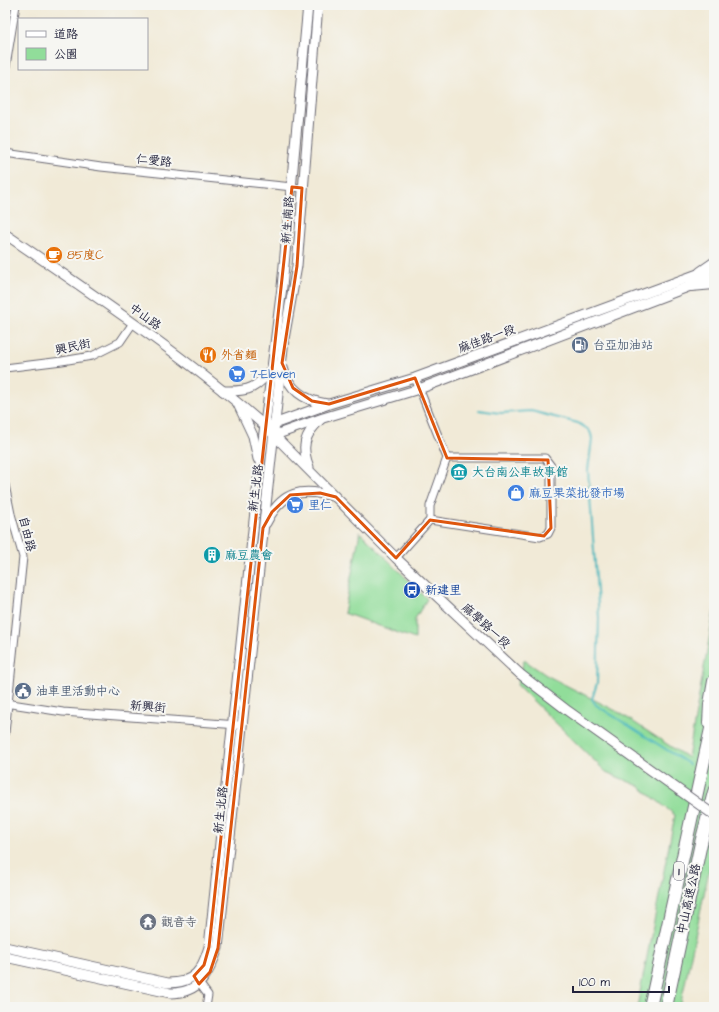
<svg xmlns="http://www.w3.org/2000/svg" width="719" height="1012" font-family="'Architects Daughter','LXGW WenKai TC',sans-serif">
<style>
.green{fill:#91dd9a;stroke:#5a806a}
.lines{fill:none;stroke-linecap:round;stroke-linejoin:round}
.stream{stroke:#48b7be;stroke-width:2}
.minor-casing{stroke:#6a6872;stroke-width:9}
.secondary-casing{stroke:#6a6872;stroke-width:11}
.motorway-casing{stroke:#6a6872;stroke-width:14}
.minor{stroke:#fff;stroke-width:7}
.secondary{stroke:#fff;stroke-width:9}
.motorway{stroke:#fff;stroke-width:12}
.secondary-bridge-casing{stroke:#6a6872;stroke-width:11;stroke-linecap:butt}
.secondary-bridge{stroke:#fff;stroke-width:9}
.marked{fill:none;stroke:#de560e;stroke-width:3;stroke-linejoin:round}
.labels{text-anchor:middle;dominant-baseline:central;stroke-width:4;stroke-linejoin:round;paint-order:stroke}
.shield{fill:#f6f6f2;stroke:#626272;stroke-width:1}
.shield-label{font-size:11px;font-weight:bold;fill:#22223b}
.street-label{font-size:12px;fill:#22223b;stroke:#f6f6f2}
.food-label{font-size:12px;fill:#c56008;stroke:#f6f6f2;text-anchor:start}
.service-label{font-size:12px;fill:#4e5e75;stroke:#f6f6f2;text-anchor:start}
.shop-label{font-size:12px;fill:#366cbe;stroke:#f6f6f2;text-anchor:start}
.culture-label{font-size:12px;fill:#0d838f;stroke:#f6f6f2;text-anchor:start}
.transit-label{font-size:12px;fill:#164399;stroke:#f6f6f2;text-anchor:start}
.worship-label{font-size:12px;fill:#5b616d;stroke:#f6f6f2;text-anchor:start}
</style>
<rect width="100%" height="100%" fill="#f6f6f2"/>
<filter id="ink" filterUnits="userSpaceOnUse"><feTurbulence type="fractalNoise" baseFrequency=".025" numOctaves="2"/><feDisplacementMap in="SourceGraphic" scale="8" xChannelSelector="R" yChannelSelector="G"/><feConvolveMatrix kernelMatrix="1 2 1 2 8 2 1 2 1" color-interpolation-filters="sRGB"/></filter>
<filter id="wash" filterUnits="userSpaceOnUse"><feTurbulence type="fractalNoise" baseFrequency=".012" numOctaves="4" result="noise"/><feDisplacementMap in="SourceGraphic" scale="16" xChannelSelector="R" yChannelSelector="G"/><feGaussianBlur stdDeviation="0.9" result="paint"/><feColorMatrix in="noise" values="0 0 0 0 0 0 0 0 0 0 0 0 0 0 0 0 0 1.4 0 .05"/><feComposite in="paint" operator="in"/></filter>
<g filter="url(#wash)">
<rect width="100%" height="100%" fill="#f1ead7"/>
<g class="green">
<path d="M360,532l67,67 -12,20v20l-71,-26z"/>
<path d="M714,611v236l-34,160h-43l38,-192 -36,-29 -33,-14 -89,-87 7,-25 22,15 74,38 68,45z"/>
</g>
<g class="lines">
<path class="stream" d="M479,410l21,3 31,-2 47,12 11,7 2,4 1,5 -4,31 11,148 -2,65 -5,16 4,6 93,59"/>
</g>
</g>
<g filter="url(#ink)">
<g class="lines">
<defs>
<g id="minor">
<path d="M5,72l11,-67"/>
<path d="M5,153l96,14 201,21"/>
<path d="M5,368l57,-7 30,-5 28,-14 13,-19"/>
<path d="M5,485l6,29 12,43 -18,176"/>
<path d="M430,520l110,17 8,-3 3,-6v-62l-6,-8h-98"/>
<path d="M396,558l34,-38v-14l17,-48 -32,-80"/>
<path d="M5,703l58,9 175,13"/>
<path d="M196,979l12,16 -2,12"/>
</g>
<g id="secondary">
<path d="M5,234c89,61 180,122 261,193l130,131 124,116"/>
<path d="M283,368c6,23 23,33 44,36"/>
<path d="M223,391c27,1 34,-3 50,-24"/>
<path d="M238,404l15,32 5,23"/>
<path d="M271,425l58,-21 86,-26 291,-107"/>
<path d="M275,435l48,-17 96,-29 295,-112"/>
<path d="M309,467c-8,-20 -5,-32 11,-47"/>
<path d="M266,523c16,-32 36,-36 69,-26"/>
<path d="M5,947l163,36c27,0 34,-13 41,-36l50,-474 23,-186 26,-282"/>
<path d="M5,957l165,36c31,0 39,-20 48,-45l66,-609 13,-73 21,-261"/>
</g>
<g id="motorway">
<path d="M701,273l13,-9"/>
<path d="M691,285l23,-2"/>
<path d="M709,723l1,-19 4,-23"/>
<path d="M650,1007l64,-292"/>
<path d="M666,1007l35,-164 13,-51"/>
</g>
</defs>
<use href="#minor" class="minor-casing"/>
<use href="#secondary" class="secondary-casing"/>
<use href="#motorway" class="motorway-casing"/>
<use href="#minor" class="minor"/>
<use href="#secondary" class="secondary"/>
<use href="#motorway" class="motorway"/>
<defs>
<path id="secondary-bridge" d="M520,674l48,37 146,104"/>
</defs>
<use href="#secondary-bridge" class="secondary-bridge-casing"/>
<use href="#secondary-bridge" class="secondary-bridge"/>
</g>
</g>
<path class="marked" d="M292,187l10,1 -5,78 -15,97 11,25 19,13 17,3 86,-26 32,80 101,2 3,68 -7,8 -114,-16 -34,38 -60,-61 -16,-4 -30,2 -18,17 -9,16 -45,420 -8,24 -11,12 -5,-8 10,-11 5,-18z"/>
<defs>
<symbol id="cafe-disc" viewBox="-11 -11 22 22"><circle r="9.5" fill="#e8710a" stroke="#f6f6f2"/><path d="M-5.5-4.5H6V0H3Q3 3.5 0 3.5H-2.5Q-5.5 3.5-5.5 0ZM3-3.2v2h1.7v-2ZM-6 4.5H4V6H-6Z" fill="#fff"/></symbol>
<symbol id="fuel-disc" viewBox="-11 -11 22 22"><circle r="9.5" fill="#5c6f8a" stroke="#f6f6f2"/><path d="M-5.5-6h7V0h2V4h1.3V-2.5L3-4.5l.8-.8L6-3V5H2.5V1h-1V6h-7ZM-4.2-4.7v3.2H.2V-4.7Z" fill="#fff"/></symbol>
<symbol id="restaurant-disc" viewBox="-11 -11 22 22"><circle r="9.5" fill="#e8710a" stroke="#f6f6f2"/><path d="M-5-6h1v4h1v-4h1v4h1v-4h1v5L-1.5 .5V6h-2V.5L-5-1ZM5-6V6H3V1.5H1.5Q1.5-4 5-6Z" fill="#fff"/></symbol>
<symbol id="supermarket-disc" viewBox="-11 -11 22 22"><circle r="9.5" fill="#3f7fe0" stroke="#f6f6f2"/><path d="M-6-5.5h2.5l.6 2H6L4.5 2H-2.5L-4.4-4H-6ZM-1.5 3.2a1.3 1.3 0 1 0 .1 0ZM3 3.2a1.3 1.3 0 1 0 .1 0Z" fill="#fff"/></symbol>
<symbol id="museum-disc" viewBox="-11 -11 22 22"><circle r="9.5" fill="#0f9aa8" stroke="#f6f6f2"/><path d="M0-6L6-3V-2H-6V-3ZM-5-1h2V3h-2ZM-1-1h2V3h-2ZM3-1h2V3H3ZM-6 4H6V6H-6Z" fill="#fff"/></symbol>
<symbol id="shop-disc" viewBox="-11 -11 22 22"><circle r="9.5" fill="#3f7fe0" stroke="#f6f6f2"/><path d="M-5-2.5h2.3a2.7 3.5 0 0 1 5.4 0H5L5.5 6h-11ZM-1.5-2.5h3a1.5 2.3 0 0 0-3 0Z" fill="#fff"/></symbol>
<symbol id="building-disc" viewBox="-11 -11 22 22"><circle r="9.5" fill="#0f9aa8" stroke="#f6f6f2"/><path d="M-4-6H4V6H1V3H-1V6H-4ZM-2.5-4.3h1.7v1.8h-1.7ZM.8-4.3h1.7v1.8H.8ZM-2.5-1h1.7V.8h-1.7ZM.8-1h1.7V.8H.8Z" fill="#fff"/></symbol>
<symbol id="bus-disc" viewBox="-11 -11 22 22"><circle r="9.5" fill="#1a4fb4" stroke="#f6f6f2"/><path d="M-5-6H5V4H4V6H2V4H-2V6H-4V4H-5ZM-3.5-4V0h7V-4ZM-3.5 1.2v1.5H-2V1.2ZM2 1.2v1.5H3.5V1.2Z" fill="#fff"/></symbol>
<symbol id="civic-disc" viewBox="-11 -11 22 22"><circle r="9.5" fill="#5c6f8a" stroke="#f6f6f2"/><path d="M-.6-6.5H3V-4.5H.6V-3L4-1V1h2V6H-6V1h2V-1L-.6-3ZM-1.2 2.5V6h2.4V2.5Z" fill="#fff"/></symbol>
<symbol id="temple-disc" viewBox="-11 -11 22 22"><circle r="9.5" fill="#6b7280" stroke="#f6f6f2"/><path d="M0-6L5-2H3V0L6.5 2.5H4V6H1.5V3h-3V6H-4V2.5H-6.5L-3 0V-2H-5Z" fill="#fff"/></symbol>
</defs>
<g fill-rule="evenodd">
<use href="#cafe-disc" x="44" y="245" width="20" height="20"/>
<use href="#fuel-disc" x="570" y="335" width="20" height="20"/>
<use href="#restaurant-disc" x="198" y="345" width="20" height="20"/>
<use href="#supermarket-disc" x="227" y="364" width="20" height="20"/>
<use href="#museum-disc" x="449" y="462" width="20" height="20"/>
<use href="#shop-disc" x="506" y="483" width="20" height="20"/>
<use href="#supermarket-disc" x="285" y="495" width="20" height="20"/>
<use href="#building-disc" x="202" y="545" width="20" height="20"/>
<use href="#bus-disc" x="402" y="580" width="20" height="20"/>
<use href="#civic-disc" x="13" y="681" width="20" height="20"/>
<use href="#temple-disc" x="138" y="912" width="20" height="20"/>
</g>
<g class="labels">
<rect class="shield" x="674" y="862" width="10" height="18" rx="3"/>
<g class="shield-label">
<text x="679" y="871">1</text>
</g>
<g class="street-label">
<text transform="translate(154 161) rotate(6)">仁愛路</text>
<text transform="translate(288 220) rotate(-86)">新生南路</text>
<text transform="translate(145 317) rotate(36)">中山路</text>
<text transform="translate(487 339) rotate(-20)">麻佳路一段</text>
<text transform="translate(73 347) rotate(-12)">興民街</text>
<text transform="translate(256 488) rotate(-83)">新生北路</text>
<text transform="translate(27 534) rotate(76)">自由路</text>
<text transform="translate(486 626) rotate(42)">麻學路一段</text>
<text transform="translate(148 707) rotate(4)">新興街</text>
<text transform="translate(221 810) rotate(-84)">新生北路</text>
<text transform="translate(689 899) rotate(-78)">中山高速公路</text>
</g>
<g class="food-label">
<text x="67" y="255">85度C</text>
<text x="221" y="355">外省麵</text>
</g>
<g class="service-label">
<text x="593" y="345">台亞加油站</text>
<text x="36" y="691">油車里活動中心</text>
</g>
<g class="shop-label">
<text x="250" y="374">7-Eleven</text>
<text x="529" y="493">麻豆果菜批發市場</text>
<text x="308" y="505">里仁</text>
</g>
<g class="culture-label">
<text x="472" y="472">大台南公車故事館</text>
<text x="225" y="555">麻豆農會</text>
</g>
<g class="transit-label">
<text x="425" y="590">新建里</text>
</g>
<g class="worship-label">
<text x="161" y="922">觀音寺</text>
</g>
</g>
<rect width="719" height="1012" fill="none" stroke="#f6f6f2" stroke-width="20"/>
<rect x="18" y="18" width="130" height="52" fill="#f6f6f2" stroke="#a1a1a9"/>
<rect x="26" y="31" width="20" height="6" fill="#ffffff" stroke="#a1a1a9"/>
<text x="54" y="38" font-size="12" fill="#22223b">道路</text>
<rect x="26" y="48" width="20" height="12" fill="#91dd9a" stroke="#a1a1a9"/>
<text x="54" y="58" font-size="12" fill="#22223b">公園</text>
<path d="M573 986v6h96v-6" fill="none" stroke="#22223b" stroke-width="2"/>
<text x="579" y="986" font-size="12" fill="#22223b" stroke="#f6f6f2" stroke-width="3" paint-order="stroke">100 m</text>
</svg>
